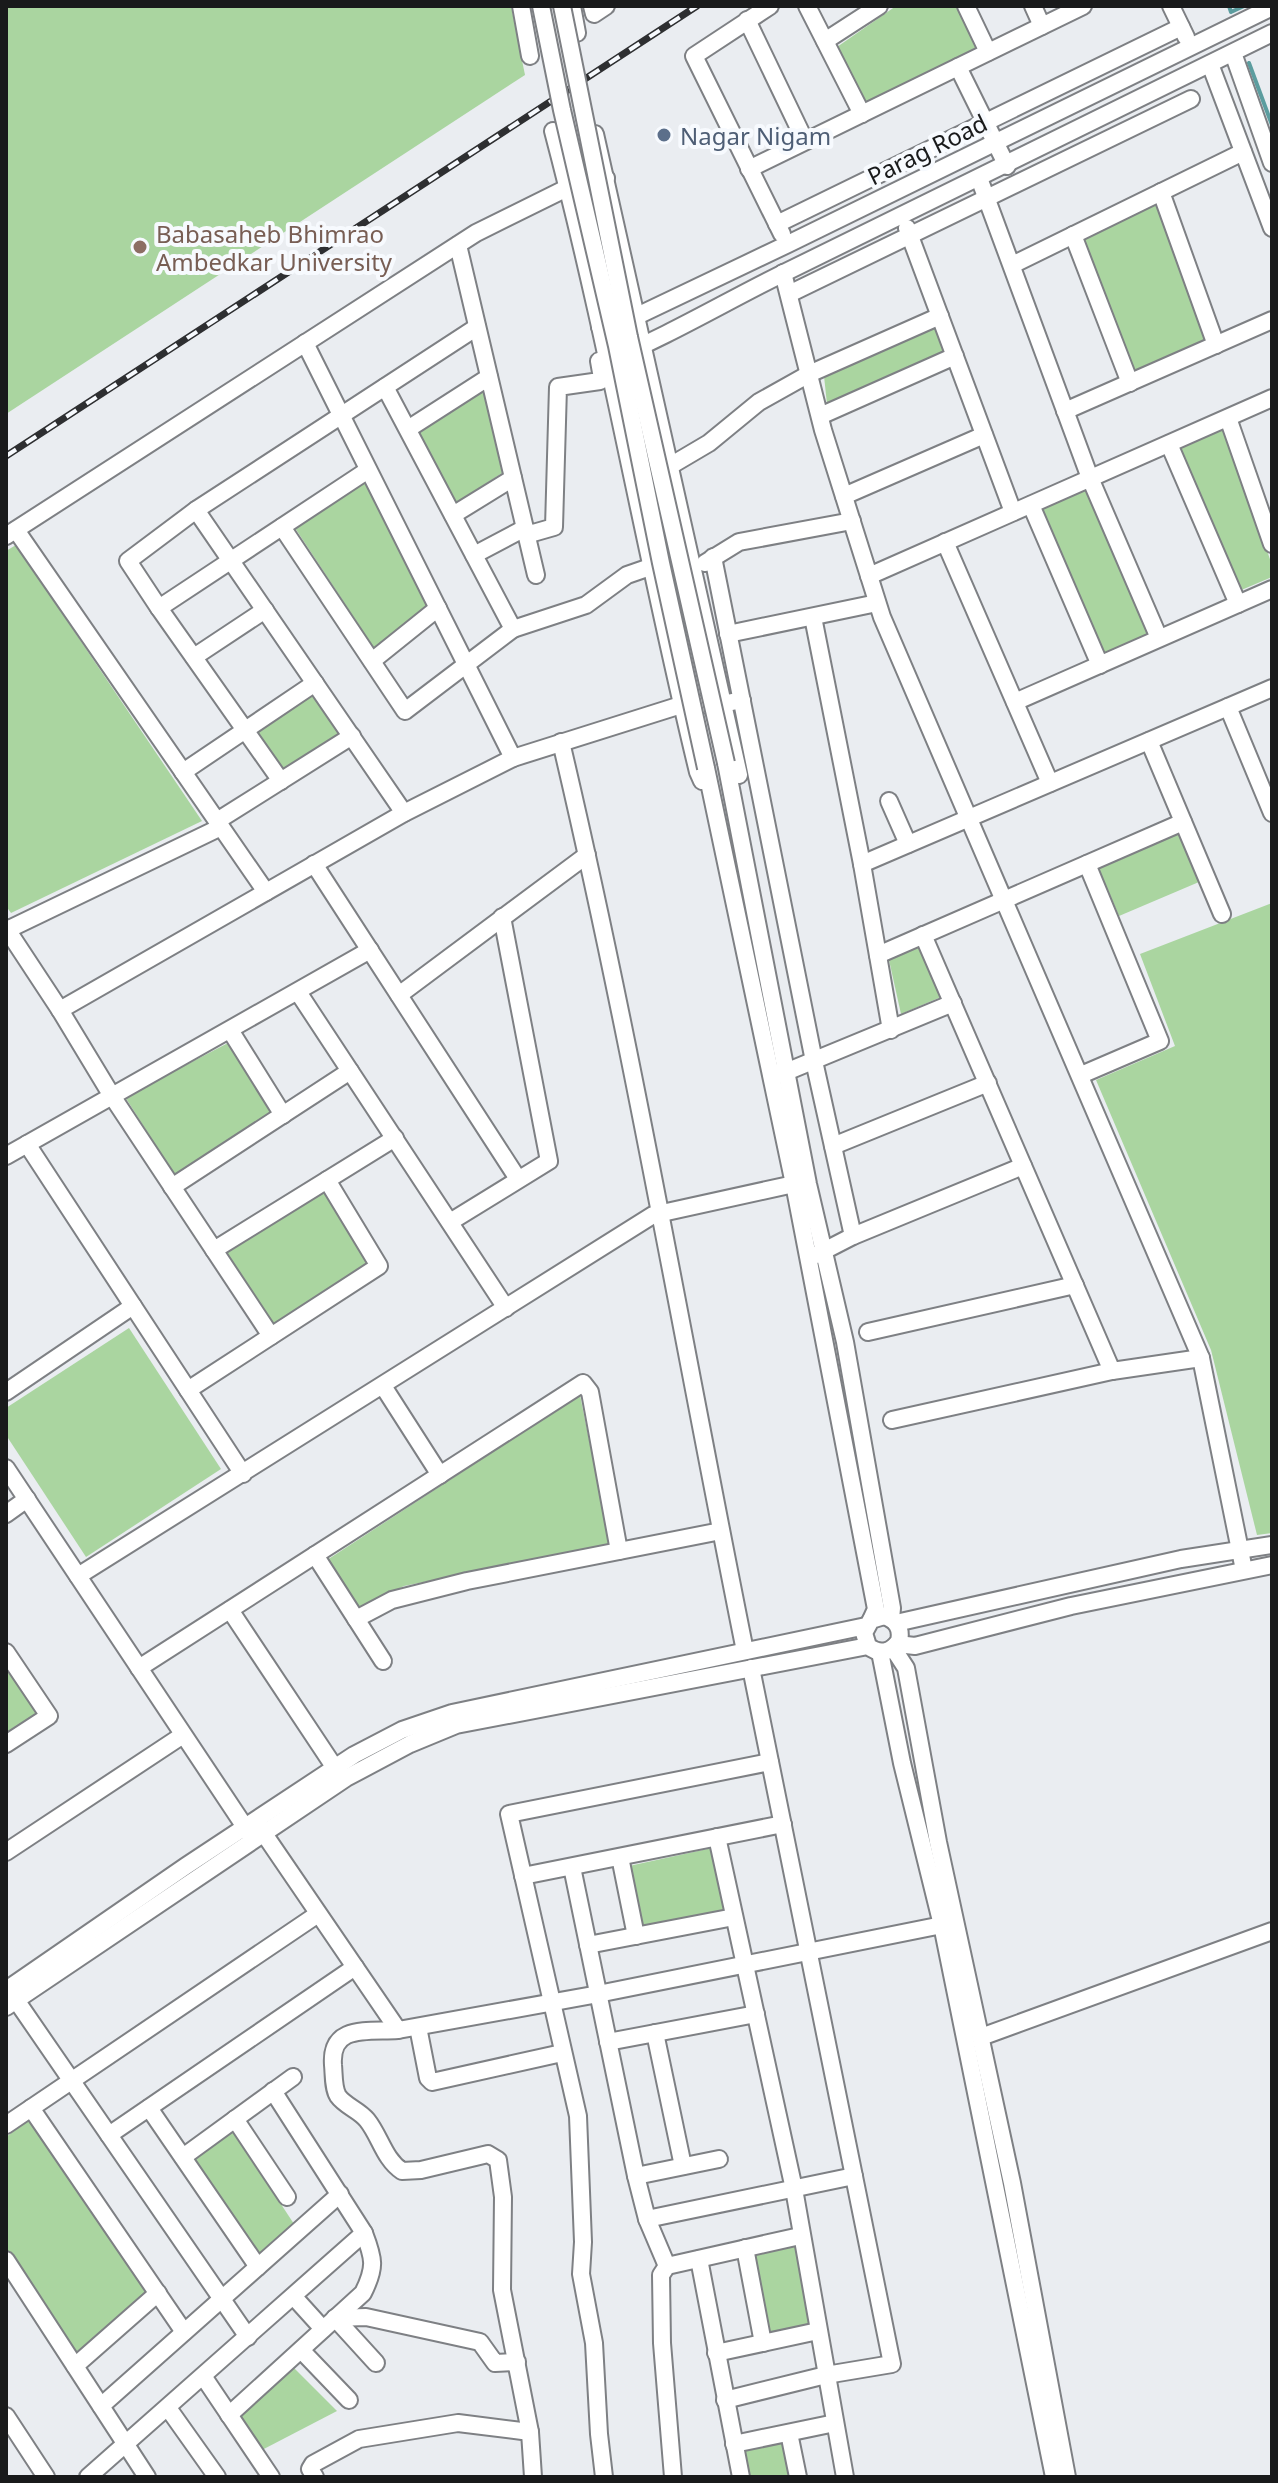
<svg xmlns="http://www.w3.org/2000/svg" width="1278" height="2483" font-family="'Noto Sans',sans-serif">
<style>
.green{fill:#aad5a0}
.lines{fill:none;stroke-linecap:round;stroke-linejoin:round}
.stream{stroke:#5c9d9f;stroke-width:4}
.minor-casing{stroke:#7e8084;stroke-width:20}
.minor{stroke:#fff;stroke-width:16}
.rail-casing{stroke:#2e2f31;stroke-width:7}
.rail{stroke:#f7fafe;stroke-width:4;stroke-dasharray:12;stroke-linecap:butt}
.minor-bridge-casing{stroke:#7e8084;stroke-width:20;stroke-linecap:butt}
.minor-bridge{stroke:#fff;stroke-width:16}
.service-dot{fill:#5c6f8a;stroke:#f7fafe;stroke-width:3}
.education-dot{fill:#8d6e63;stroke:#f7fafe;stroke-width:3}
.labels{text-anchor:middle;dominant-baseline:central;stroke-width:8;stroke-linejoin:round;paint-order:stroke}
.service-label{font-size:24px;fill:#4e5e75;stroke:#f7fafe;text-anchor:start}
.street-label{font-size:24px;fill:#191a1b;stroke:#f7fafe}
.education-label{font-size:24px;fill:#785e54;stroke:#f7fafe;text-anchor:start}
</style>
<rect width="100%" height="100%" fill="#eaedf1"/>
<g class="green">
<path d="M6,6h505l14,69 -519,339z"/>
<path d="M896,6h61l21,44 -112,54 -29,-57z"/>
<path d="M1156,203l50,139 -71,30 -53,-132z"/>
<path d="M934,326l11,26 -118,52 -3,-28z"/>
<path d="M483,386l19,87 -49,32 -37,-74z"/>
<path d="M1224,427l48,138v12l-33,14 -60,-145z"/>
<path d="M365,474l65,133 -54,44 -85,-129z"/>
<path d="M1086,489l64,144 -45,20 -64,-144z"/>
<path d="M16,545l186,276 -191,92 -5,-7v-355z"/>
<path d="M311,687l32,49 -67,44 -32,-49z"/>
<path d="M1178,833l21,49 -80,34 -21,-49z"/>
<path d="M1272,903v630l-15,2 -46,-185 -115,-270 79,-34 -35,-92z"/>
<path d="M919,947l22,50 -40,17 -12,-54z"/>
<path d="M228,1043l44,69 -96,65 -51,-80z"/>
<path d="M325,1192l44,71 -96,63 -50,-76z"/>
<path d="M129,1328l92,141 -135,88 -80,-122v-27z"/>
<path d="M580,1395l30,149 -206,42 -44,22 -33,-48z"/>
<path d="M6,1665l34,49 -34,23z"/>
<path d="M712,1848l13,64 -83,18 -13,-64z"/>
<path d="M30,2119l119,176 -74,60 -69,-105v-113z"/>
<path d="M229,2125l65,99 -37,32 -69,-99z"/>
<path d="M797,2242l16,87 -45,9 -17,-86z"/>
<path d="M293,2367l44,44 -77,40 -24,-34z"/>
<path d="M785,2440l7,37h-45l-6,-28z"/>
</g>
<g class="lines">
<g class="stream">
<path d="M1229,6l2,6 13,-6"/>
<path d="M1249,63l23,62"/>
</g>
<defs>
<g id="minor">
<path d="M521,6l9,50"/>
<path d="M572,6l5,27"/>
<path d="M592,6l2,8 12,-8"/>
<path d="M770,6l-76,50 88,178"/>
<path d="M807,6l55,108"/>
<path d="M966,6l22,46"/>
<path d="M1033,6l9,20"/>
<path d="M1171,6l15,31"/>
<path d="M747,20l58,121"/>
<path d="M825,41l54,-35"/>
<path d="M1233,53l39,110"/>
<path d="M1210,64l62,164"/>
<path d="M958,67l49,99"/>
<path d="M553,131c56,212 93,428 145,641l4,9"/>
<path d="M595,134l144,641"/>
<path d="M749,169l334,-163"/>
<path d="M979,178l111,300 69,160"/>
<path d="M1161,192l55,153"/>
<path d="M777,224l404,-197"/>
<path d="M907,228l106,284"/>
<path d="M1073,235l57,148"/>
<path d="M458,245l78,330"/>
<path d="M1012,265l231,-113"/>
<path d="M783,273l40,157 59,187 319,741 43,212"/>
<path d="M789,294l402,-195"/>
<path d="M600,327l37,-11 151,-72 484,-237"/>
<path d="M305,343l208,415"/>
<path d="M607,361c64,-26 123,-62 185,-92 160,-78 320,-157 480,-236"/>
<path d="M1065,411l207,-91"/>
<path d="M820,416l135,-60"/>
<path d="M1228,418l44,126"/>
<path d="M408,429l81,-52"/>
<path d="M1169,444l69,160"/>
<path d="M670,466l39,-23 50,-41 50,-28 131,-58"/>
<path d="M844,496l140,-61"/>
<path d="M1031,505l69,160"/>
<path d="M196,510l208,303"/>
<path d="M453,515l60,-37"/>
<path d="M282,527l123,184 108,-82 -128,-242"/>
<path d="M16,530l250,362"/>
<path d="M526,535l28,-8 4,-140 42,-6 2,-3 -3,-17"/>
<path d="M6,536l470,-303 97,-48 30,-8 3,1"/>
<path d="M945,542l105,241"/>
<path d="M474,555l51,-27"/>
<path d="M713,557l101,504 39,175"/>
<path d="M705,563l34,-21 113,-21"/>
<path d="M869,576l403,-178"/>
<path d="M159,608l-31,-47 68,-51 281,-183"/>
<path d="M813,617l49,247 29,166"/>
<path d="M513,629l73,-24 41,-30 26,-9"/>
<path d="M728,634l149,-31"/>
<path d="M194,657l71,-47"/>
<path d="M372,661l66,-53"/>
<path d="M1015,702l257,-113"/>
<path d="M1228,707l44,106"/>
<path d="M1149,741l73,173"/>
<path d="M561,742c71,301 123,606 184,909"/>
<path d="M726,763l82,421 37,158 47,266 -1,11"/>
<path d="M706,768l88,416 82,425 -5,11"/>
<path d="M183,772l132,-89"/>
<path d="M281,781l-122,-173 209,-138"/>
<path d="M889,801l19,43"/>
<path d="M217,821l135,-85"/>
<path d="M314,864l204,315"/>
<path d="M862,864l410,-176"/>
<path d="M6,928l54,82"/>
<path d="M7,930l214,-103"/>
<path d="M923,935l189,436"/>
<path d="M878,955l305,-133"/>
<path d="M298,992l208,316"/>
<path d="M399,995l188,-140"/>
<path d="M230,1030l53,85"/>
<path d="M781,1074l172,-71"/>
<path d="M1081,1075l79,-34 -73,-177"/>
<path d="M27,1144l216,330"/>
<path d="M833,1146l155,-63"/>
<path d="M6,1156l364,-206"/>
<path d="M172,1187l178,-116"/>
<path d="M450,1222l99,-61 -47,-244"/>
<path d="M214,1250l181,-112"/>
<path d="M816,1255l37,-19 170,-70"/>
<path d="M868,1332l207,-47"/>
<path d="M271,1336l-159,-240 -52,-86 344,-197 109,-55 168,-53 41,-1 20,-4"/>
<path d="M383,1386l57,89"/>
<path d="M188,1390l191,-124 -52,-86"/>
<path d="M6,1392l127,-86"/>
<path d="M892,1420l220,-49 89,-13"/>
<path d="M6,1468l245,368"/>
<path d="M6,1514l21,-15"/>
<path d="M315,1555l68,106"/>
<path d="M78,1576l575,-361 141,-31"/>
<path d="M230,1610l105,158"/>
<path d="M356,1619l36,-19 75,-19 254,-50"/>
<path d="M896,1623l285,-64 91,-14"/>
<path d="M897,1644l18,2 156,-40 201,-41"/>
<path d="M893,1648l13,20 32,174 74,341 55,294"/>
<path d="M6,1652l43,64 -43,28"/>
<path d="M880,1652l22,111 40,162 112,552"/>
<path d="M139,1668l444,-285 7,9 29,159"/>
<path d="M258,1825l140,205 195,-35 359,-72"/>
<path d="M717,1837l77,352 51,288"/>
<path d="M6,1852l177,-117"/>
<path d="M620,1857l16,79"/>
<path d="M572,1867l64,309 11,43 20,47"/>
<path d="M523,1876l260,-52"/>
<path d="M588,1945l146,-28"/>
<path d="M6,1990l180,-124 168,-111 48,-25 50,-17 414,-87"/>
<path d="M7,1994l9,6 232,337"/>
<path d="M6,2007l340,-229 64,-34 46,-19 412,-79c11,9 23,7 31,-5 3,-13 -3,-21 -15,-25l-13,4 -7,13 4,13"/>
<path d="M418,2027l10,51 4,4 130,-29"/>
<path d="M398,2030c-30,2 -68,-6 -65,35 1,9 0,23 5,31 7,10 21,14 29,24 13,16 17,39 35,51l19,-1 67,-16 10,6 5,37 -1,93 28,142 3,45"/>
<path d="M655,2033l28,133"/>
<path d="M981,2037l291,-106"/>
<path d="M608,2042l148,-28"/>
<path d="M31,2108l153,224"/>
<path d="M149,2108l109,159"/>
<path d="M235,2119l52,78"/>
<path d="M6,2125l312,-211"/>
<path d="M109,2135l246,-168"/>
<path d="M183,2157l110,-80"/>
<path d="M636,2176l83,-17"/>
<path d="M647,2219l207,-43"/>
<path d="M745,2248l18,95"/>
<path d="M699,2259l42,218"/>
<path d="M6,2260l141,217"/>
<path d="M294,2297l29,32"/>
<path d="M335,2318l31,-1 114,25 15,21 22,-1"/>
<path d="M335,2318l41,45"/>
<path d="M301,2350l48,50"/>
<path d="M716,2353l102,-22"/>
<path d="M75,2366l83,-73"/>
<path d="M203,2376l68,101"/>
<path d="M725,2400l101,-25 66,-11 -141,-696"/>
<path d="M101,2406l239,-212"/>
<path d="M168,2408l49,69"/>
<path d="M229,2415l134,-122c13,-26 11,-34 1,-60l-91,-142"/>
<path d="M6,2416l40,61"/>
<path d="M789,2433l9,44"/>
<path d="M734,2444l101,-21"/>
<path d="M88,2477l276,-244"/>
<path d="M315,2477l-5,-8 3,-5 46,-25 99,-16 72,9"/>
<path d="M604,2477l-5,-43 -5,-91 -13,-69 2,-32 -5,-126 -69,-302 261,-52"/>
<path d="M673,2477l-11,-134 -1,-68 6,-9 133,-30"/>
</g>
</defs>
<use href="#minor" class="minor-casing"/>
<use href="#minor" class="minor"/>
<defs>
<path id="rail" d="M6,456l691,-450"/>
</defs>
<use href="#rail" class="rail-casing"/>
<use href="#rail" class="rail"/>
<defs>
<g id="minor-bridge">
<path d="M541,6l21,104 55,236 44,217 45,205"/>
<path d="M562,6l67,331 97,426"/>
</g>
</defs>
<use href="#minor-bridge" class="minor-bridge-casing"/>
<use href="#minor-bridge" class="minor-bridge"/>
</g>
<circle class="service-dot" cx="664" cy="135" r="8"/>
<circle class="education-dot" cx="140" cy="247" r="8"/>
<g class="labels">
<g class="service-label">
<text x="680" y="135">Nagar Nigam</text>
</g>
<g class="street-label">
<text transform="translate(927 149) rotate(-26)">Parag Road</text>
</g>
<g class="education-label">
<text x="156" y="233">Babasaheb Bhimrao<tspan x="156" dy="28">Ambedkar University</tspan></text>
</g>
</g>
<rect width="1278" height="2483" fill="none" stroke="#191a1b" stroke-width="16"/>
</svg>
